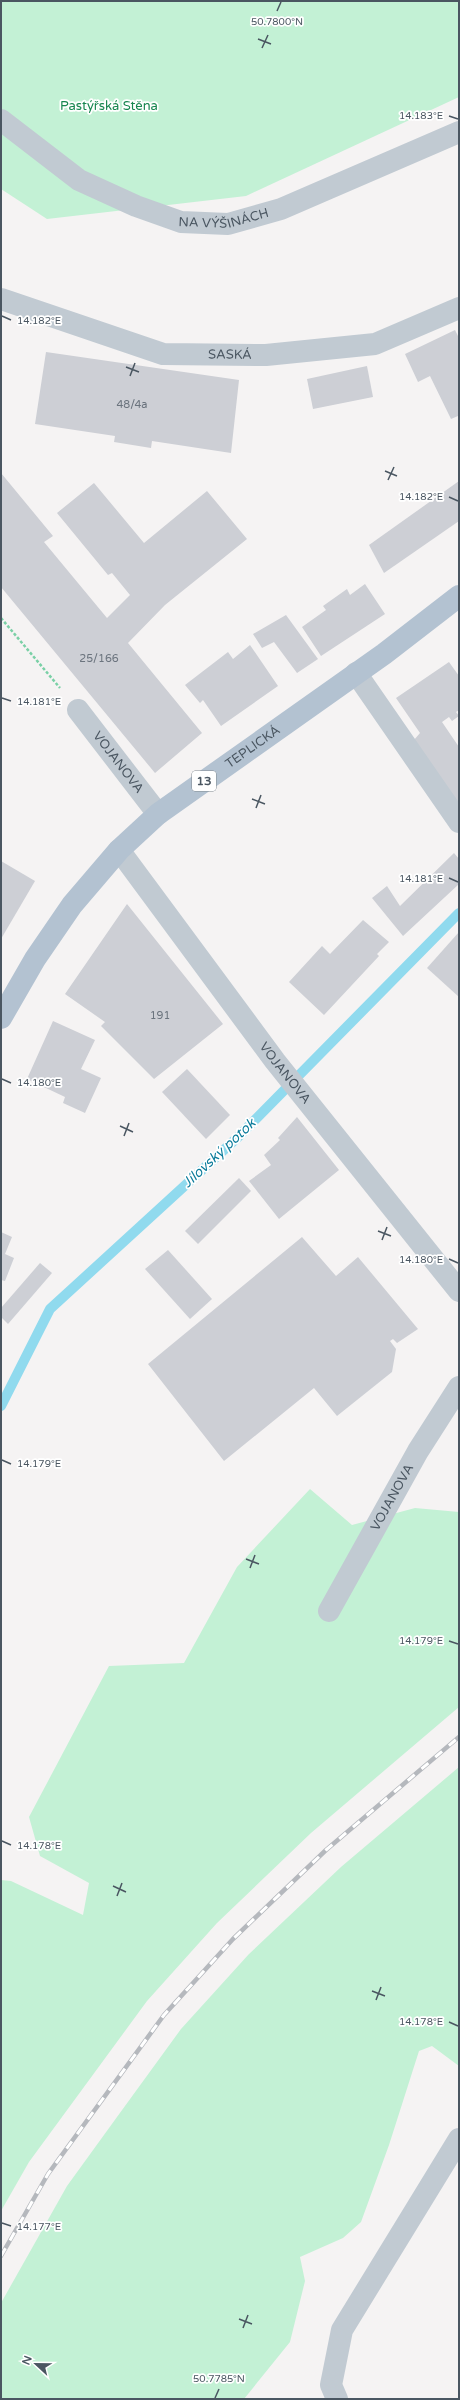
<svg xmlns="http://www.w3.org/2000/svg" width="460" height="2400" font-family="'Varela Round',sans-serif">
<style>
.green{fill:#c3f1d5}
.lines{fill:none;stroke-linecap:round;stroke-linejoin:round}
.stream{stroke:#90daee;stroke-width:10}
.building{fill:#cdcfd5}
.path{stroke:#7ad0a6;stroke-width:2.5;stroke-dasharray:3 2;stroke-linecap:butt}
.minor{stroke:#c1cad2;stroke-width:22}
.major{stroke:#b3c2d1;stroke-width:22}
.rail-casing{stroke:#b5b8bd;stroke-width:4.5}
.rail{stroke:#fff;stroke-width:3;stroke-dasharray:9;stroke-linecap:butt}
.ticks{fill:none;stroke:#4a5661;stroke-width:1.5}
.labels{text-anchor:middle;dominant-baseline:central;stroke-width:3.5;stroke-linejoin:round;paint-order:stroke}
.number-label{font-size:11px;fill:#6b747e}
.shield{fill:#fff;stroke:#808990;stroke-width:1}
.shield-label{font-size:12px;font-weight:bold;fill:#4a5661}
.park-label{font-size:13px;fill:#17864f;stroke:#fff}
.street-label{font-size:13px;fill:#4a5661;stroke:#fff}
.water-label{font-size:14px;font-style:italic;fill:#0c7c9b;stroke:#fff}
.ticks-label{font-size:10px;text-anchor:middle;fill:#4a5661;stroke:#fff;stroke-width:3.5;stroke-linejoin:round;paint-order:stroke}
</style>
<rect width="100%" height="100%" fill="#f5f3f3"/>
<g class="green">
<path d="M1,1h458v96l-213,99 -199,23 -46,-30z"/>
<path d="M310,1489l42,36 63,-17 44,4v195l-148,126 -94,90 -70,78 -118,161 -28,49v-331l10,1 72,34 6,-32 -49,-27 -11,-39 80,-151 75,-3 53,-96z"/>
<path d="M459,1767v299l-27,-20 -13,5 -30,94 -28,77 -18,16 -43,19 5,24 -15,61 -46,57h-243v-96l66,-117 50,-69 64,-88 68,-75 92,-87z"/>
</g>
<g class="lines">
<path class="stream" d="M1,1406l49,-97 188,-172 221,-224"/>
</g>
<g class="building">
<path d="M455,330l4,8v79l-1,-1 -7,3 -21,-43 -12,6 -13,-28z"/>
<path d="M46,352l193,28 -8,73 -79,-12 -1,7 -37,-6 1,-6 -80,-12z"/>
<path d="M367,366l6,31 -60,12 -6,-30z"/>
<path d="M1,473l52,63 -9,6 63,76 23,-23 -18,-22 -4,2 -51,-62 37,-30 50,60 63,-52 40,48 -82,66 -37,38 74,90 -47,40 -154,-186z"/>
<path d="M459,481v40l-75,52 -15,-28z"/>
<path d="M365,584l20,30 -64,42 -19,-29 24,-17 -3,-4 24,-17 3,6z"/>
<path d="M286,615l32,44 -21,14 -23,-31 -12,6 -9,-14z"/>
<path d="M250,645l28,41 -57,40 -18,-26 -3,3 -15,-18 43,-33 5,7z"/>
<path d="M449,662l10,14v34l-3,2 3,4 -7,5 -3,-4 -7,5 17,25v58l-45,-65 6,-7 -24,-35z"/>
<path d="M454,853l5,6v25l-56,52 -31,-38 15,-12 13,20z"/>
<path d="M1,861l34,20 -34,58z"/>
<path d="M127,904l96,120 -69,55 -53,-53 4,-4 -40,-28z"/>
<path d="M363,920l26,22 -12,12 2,2 -55,59 -35,-33 33,-36 8,8z"/>
<path d="M459,932v65l-32,-29z"/>
<path d="M53,1021l42,19 -14,29 20,9 -16,35 -22,-10 2,-6 -38,-18z"/>
<path d="M187,1069l43,46 -24,24 -44,-47z"/>
<path d="M297,1117l42,53 -60,49 -30,-38 22,-16 -7,-10 16,-15 -2,-2z"/>
<path d="M239,1178l12,13 -53,53 -13,-13z"/>
<path d="M1,1232l11,5 -7,17 9,4 -9,23 -4,-1z"/>
<path d="M302,1237l34,39 22,-19 60,72 -21,14 -4,-4 -3,2 6,8 -4,23 -55,44 -23,-28 -90,73 -76,-97z"/>
<path d="M168,1250l44,49 -22,20 -45,-50z"/>
<path d="M40,1263l12,10 -44,51 -7,-7v-9z"/>
</g>
<g class="lines">
<path class="path" d="M1,618l59,70"/>
<g class="minor">
<path id="s1" d="M1,120l78,60 57,26 45,16 47,2 53,-15 178,-77"/>
<path id="s2" d="M1,299l162,55 103,1 109,-11 84,-36"/>
<path d="M356,673l103,149"/>
<path id="s3" d="M78,710l80,104"/>
<path id="s4" d="M119,850l156,211 184,230"/>
<path id="s5" d="M329,1611l89,-160 41,-64"/>
<path d="M337,2399l-6,-14 11,-55 117,-191"/>
</g>
<path class="major" id="s6" d="M1,1018l34,-59 37,-54 47,-55 39,-36 226,-160 75,-58"/>
<defs>
<path id="rail" d="M1,2256l47,-82 116,-159 69,-76 93,-89 133,-113"/>
</defs>
<use href="#rail" class="rail-casing"/>
<use href="#rail" class="rail"/>
</g>
<path class="ticks" d="M277,11l4,-9M258,39l13,5M262,48l6,-13M449,116l9,3M2,316l9,4M126,367l13,5M130,376l5,-13M385,471l12,5M388,480l6,-13M449,497l9,4M2,698l9,3M252,799l13,5M256,808l5,-13M449,878l9,4M2,1079l9,4M120,1126l13,6M124,1136l5,-13M378,1231l13,5M382,1240l5,-13M449,1259l9,4M2,1460l9,4M246,1559l13,5M250,1568l5,-13M449,1641l9,3M2,1841l9,4M113,1886l13,6M117,1896l5,-13M372,1991l13,5M376,2000l5,-13M449,2022l9,4M2,2223l9,3M239,2319l13,5M243,2328l5,-13M215,2398l4,-9"/>
<g class="labels">
<g class="number-label">
<text x="132" y="404">48/4a</text>
<text x="99" y="658">25/166</text>
<text x="160" y="1015">191</text>
</g>
<rect class="shield" x="192" y="771" width="24" height="20" rx="3"/>
<g class="shield-label">
<text x="204" y="781">13</text>
</g>
<g class="park-label">
<text x="109" y="106">Pastýřská Stěna</text>
</g>
<g class="street-label">
<text stroke="none"><textPath href="#s1" startOffset="252">NA VÝŠINÁCH</textPath></text>
<text stroke="none"><textPath href="#s2" startOffset="238">SASKÁ</textPath></text>
<text stroke="none"><textPath href="#s6" startOffset="375">TEPLICKÁ</textPath></text>
<text stroke="none"><textPath href="#s3" startOffset="66">VOJANOVA</textPath></text>
<text stroke="none"><textPath href="#s4" startOffset="278">VOJANOVA</textPath></text>
<text stroke="none"><textPath href="#s5" startOffset="130">VOJANOVA</textPath></text>
</g>
<g class="water-label">
<text transform="translate(219 1153) rotate(-43)">Jílovský potok</text>
</g>
</g>
<g class="ticks-label">
<text x="277" y="25">50.7800°N</text>
<text x="421" y="119">14.183°E</text>
<text x="39" y="324">14.182°E</text>
<text x="421" y="500">14.182°E</text>
<text x="39" y="705">14.181°E</text>
<text x="421" y="882">14.181°E</text>
<text x="39" y="1086">14.180°E</text>
<text x="421" y="1263">14.180°E</text>
<text x="39" y="1467">14.179°E</text>
<text x="421" y="1644">14.179°E</text>
<text x="39" y="1849">14.178°E</text>
<text x="421" y="2025">14.178°E</text>
<text x="39" y="2230">14.177°E</text>
<text x="219" y="2382">50.7785°N</text>
</g>
<rect width="460" height="2400" fill="none" stroke="#4a5661" stroke-width="4"/>
<g transform="translate(36 2364) rotate(292)" stroke="#ffffff" stroke-width="3" paint-order="stroke">
<path d="M0-3L7 15L0 10L-7 15Z" fill="#4a5661"/>
<text y="-6" font-size="11" font-weight="bold" text-anchor="middle" fill="#4a5661">N</text>
</g>
</svg>
